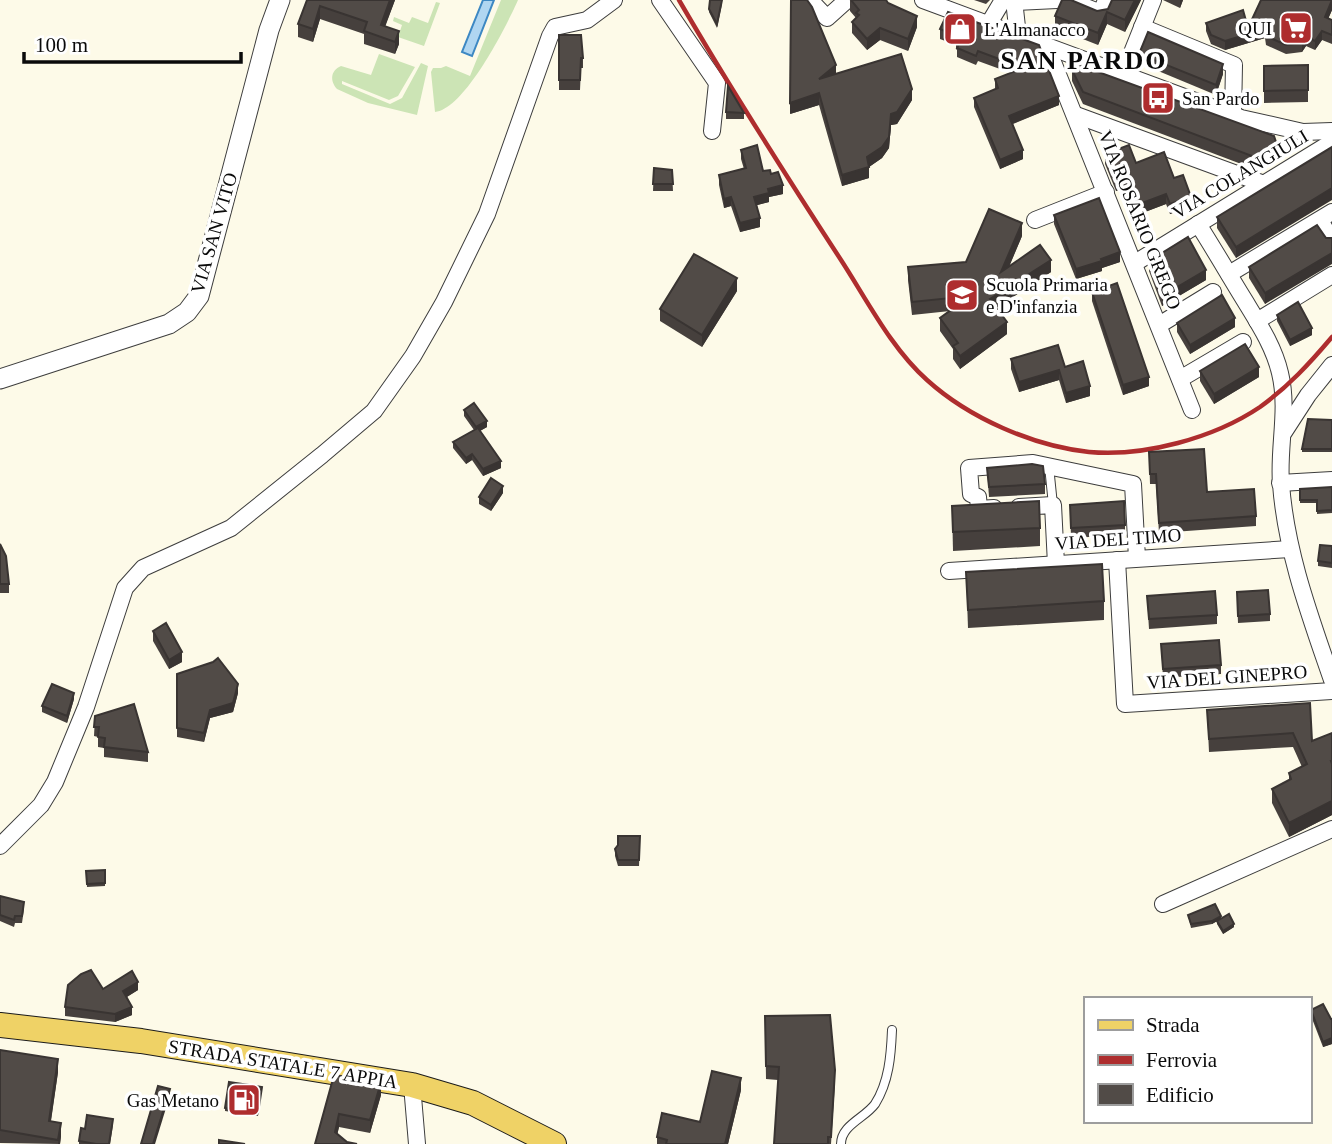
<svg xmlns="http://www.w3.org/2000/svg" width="1332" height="1144" font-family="'Times New Roman',serif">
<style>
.green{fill:#cce4b5}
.water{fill:#b0d6f1;stroke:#3d88c3;stroke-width:2}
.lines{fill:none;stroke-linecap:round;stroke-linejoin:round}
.service-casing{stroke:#3d3d3d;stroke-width:10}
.minor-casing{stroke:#3d3d3d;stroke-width:18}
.tertiary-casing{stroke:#3d3d3d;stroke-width:21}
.primary-casing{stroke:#1b1b1b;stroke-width:26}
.service{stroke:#fff;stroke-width:8}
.minor{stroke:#fff;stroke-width:16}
.tertiary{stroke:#fff;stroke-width:19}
.primary{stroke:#efd266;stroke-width:24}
.rail{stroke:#ae2d2e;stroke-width:4.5}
.wall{fill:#46403d}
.shaded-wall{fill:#393432}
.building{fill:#514b47;stroke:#393432;stroke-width:2}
.labels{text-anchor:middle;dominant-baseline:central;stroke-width:7;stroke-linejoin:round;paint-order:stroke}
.poi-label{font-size:19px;fill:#0a0a0a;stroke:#fff;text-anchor:start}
.street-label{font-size:19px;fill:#0a0a0a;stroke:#fff}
.district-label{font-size:26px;font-weight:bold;letter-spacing:2px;fill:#0a0a0a;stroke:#fff}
</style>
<rect width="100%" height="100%" fill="#fdfae8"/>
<g class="green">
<path d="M501,0h17c-11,25 -53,109 -83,112l-4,-40 2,-4h8l5,-2 24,10z"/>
<path d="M436,2l4,1 -16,43 -26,-9 4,-12 -9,-4 1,-4 15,6 3,-6 16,6z"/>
<path d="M379,54l36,13 -17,29 -9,4 -47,-19v3l48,20 12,-6 19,-35 7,3 -11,49 -49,-12 -31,-14c-7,-8 -7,-18 4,-23l30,9z"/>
</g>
<path class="water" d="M483,0h11l-22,56 -10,-4z"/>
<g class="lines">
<defs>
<g id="service">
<path d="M1049,466l4,39"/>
<path d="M841,1144c0,-19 24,-26 34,-40 14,-22 16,-49 17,-74"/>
</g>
<g id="minor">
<path d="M660,0l57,83 -5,48"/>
<path d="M810,0l17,18 20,-18"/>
<path d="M923,0l318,118 62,14 29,-1"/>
<path d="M1014,0l4,36"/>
<path d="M1068,0l33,13 5,-13"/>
<path d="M1014,2l43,-2"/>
<path d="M988,25l15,-25"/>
<path d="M1142,27l92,38 -1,51"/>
<path d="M1047,47l145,363"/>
<path d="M1123,75l30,-75"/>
<path d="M1076,115l188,69"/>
<path d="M1035,220l71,-28"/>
<path d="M1320,220l12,21"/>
<path d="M1198,224c16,25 31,51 47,77 14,23 29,46 35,72 9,37 -2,74 1,111 5,68 29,132 51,196"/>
<path d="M1135,263l197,-121"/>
<path d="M1229,274l103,-62"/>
<path d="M1257,321l75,-46"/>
<path d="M1159,325l54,-33"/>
<path d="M1180,379l63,-37"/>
<path d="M1284,432l24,-37 24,-30"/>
<path d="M1280,483l52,-3"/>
<path d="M1019,507l34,-2 3,59"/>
<path d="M994,508l-15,1 -1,-12 -7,-3 -2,-26 64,-5 100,21 4,74"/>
<path d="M1117,560l8,144 207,-13"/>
<path d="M949,571l341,-22"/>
<path d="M0,846l41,-41 14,-23 31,-75 39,-119 18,-20 88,-40 91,-73 52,-44 39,-55 31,-54 43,-88 63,-178 5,-9 32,-7 27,-20"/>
<path d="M1163,904l169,-75"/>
<path d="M412,1085l5,59"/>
</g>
<path id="tertiary" d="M0,379l169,-55 18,-12 12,-16 70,-266 11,-30"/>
<path id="primary" d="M0,1025l141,16 271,44 61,18 81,41"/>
</defs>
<use href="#service" class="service-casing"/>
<use href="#minor" class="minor-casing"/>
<use href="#tertiary" class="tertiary-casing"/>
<use href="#primary" class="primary-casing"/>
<use href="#service" class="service"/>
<use href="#minor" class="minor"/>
<use href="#tertiary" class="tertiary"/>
<use href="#primary" class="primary"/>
<path class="rail" d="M679,0c51,88 106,174 162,260 26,40 50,88 86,120 42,38 106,66 162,72 55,5 125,-14 171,-45 28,-20 50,-44 72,-70"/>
</g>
<g class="wall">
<path d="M307,0h88l-10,26 14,18 -4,10 -31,-10v-10l-44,-15 -7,23 -15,-5v-13z"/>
<path d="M710,0l12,4 -5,24 -8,-16z"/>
<path d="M850,0l67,27 -9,24 -28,-11 -13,10 -15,-17v-11l4,-4 -6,-7z"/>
<path d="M974,0h16l-4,4z"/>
<path d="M1112,0h29l-16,32 -18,-8 -9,21 -43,-17v-12l53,-7z"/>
<path d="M1163,0h20l-3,8z"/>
<path d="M1332,0v10l-4,9 4,1v24l-10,-4 -7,10 -9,-4 -4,6 -16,2 -20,-9 -1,-7 -40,12 -14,-6 -5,-13v-8l42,5z"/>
<path d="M940,29l99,16 20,60 -46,19 10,35 -23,10 -26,-62v-9l21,-9v-10l16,-6 -33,-12 -2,4 -19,-8v-7l-1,-1v-4l-16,-6z"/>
<path d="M559,35l24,23v10h-2l-1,22h-21z"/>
<path d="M1139,54l84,20 -7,21 -77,-32z"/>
<path d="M1264,66l44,24v12l-44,1z"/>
<path d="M1072,70l205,87 -20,13 -174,-66 -11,-23z"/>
<path d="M836,74l76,26 -15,24 -6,1 -2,23 -7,10 -13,9v11l-27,8 -23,-81 -29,9z"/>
<path d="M726,112l18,1v6h-18z"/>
<path d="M1332,147l-96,111 -19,-30v-11z"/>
<path d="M741,150l22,21 8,3 12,20 -14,3v5l-12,3 3,22 -20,5 -9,-26 -7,2 -5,-23v-10l25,-6 -3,-10z"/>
<path d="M1105,154l31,9 38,15 17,28 -21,8 -4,-10 -29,11 -10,-28 -11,4 -11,-27z"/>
<path d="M654,168l18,2 1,21h-20z"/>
<path d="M1054,215l66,47 -18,6v3l-26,8 -22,-55z"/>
<path d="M1022,236l-13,31 42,5 -55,36 11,26 -47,35 -7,-10v-10l-13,-18v-13l10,-7 -38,4 -4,-35v-13l58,-5z"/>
<path d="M1326,238l-61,66 -16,-26v-11z"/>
<path d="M1149,261l57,19 -44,26 -13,-35z"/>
<path d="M737,291l-35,56 -42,-26v-12z"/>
<path d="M1092,292l57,94 -26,9 -31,-94z"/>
<path d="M1277,315l35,20 -22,11 -13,-25z"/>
<path d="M1177,323l58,4 -45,27 -13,-22z"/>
<path d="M1011,359l54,8 25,29 -24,7 -7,-23 -40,12 -8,-23z"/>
<path d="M1200,371l59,6 -45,27 -14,-23z"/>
<path d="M464,410l23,17 -7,4 21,37 -18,8 -11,-16 -6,4 -13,-16v-6l21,-12 -10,-14z"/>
<path d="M1332,420v32h-30v-3z"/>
<path d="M1149,452l58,40 49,24v10l-97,7 -3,-49h-6z"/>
<path d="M987,468l58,16v10l-56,3z"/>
<path d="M1332,487v26l-15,1v-11h-17v-14z"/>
<path d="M503,493l-12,18 -12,-7v-7z"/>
<path d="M1070,505l55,20v10l-54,3z"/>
<path d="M952,506l88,22v18l-87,5z"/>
<path d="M0,544l9,40v9h-9z"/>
<path d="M1332,546v22l-14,-2v-5z"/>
<path d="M966,572l138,29v19l-136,8z"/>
<path d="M1237,592l33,22v7l-32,2z"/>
<path d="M1147,596l70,19v9l-68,5z"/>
<path d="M153,631l29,31 -13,7 -16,-28z"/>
<path d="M1161,644l60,21v9l-58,4z"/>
<path d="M177,674l61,19 -5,19 -23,6 -6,24 -27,-5z"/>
<path d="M74,699l-7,24 -25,-11v-6z"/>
<path d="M1310,703l2,38 20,-8v82l-43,22 -17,-34v-14l17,-9v-7l13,-6 -9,-20 -84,5 -2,-42z"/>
<path d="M95,716l53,36v10l-44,-5v-9l-6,-1v-10l-4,-1z"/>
<path d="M640,836l-1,30h-21l-3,-10v-7z"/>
<path d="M105,870v16l-18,1 -1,-16z"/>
<path d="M0,896l24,13 -2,14h-7l-1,4 -14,-6z"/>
<path d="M1188,915l33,4 13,8 -11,7 -6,-10v-3l-5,3 -21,4z"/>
<path d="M103,989l35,1 -11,7 5,18 -17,7 -50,-6v-9z"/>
<path d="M1311,1010l20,9h1v25l-9,3 -12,-31z"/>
<path d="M765,1016l70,67 -4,61h-57l4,-64 -12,-1z"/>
<path d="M0,1050l58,22 -7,49 10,15 -1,8 -60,-1z"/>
<path d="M334,1075l47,20 -11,38 -31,-6 -2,8 10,7 -32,2z"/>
<path d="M262,1087l-4,29 -33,-5v-3z"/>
<path d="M741,1090l-13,54h-71v-7l43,-15z"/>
<path d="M113,1125l-3,19h-31v-3l6,-12z"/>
</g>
<g class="shaded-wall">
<path d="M390,0h5l-14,38v-13z"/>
<path d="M1135,0h6l-16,32v-12z"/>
<path d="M1180,0h3l-3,8z"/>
<path d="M1332,2v8l-7,16v-9z"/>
<path d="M320,6v13l-7,23v-13z"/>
<path d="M1107,12v12l-9,21v-12z"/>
<path d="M917,16v11l-9,24v-12z"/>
<path d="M880,28v12l-13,10v-11z"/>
<path d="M1265,29v9l-40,12v-9z"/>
<path d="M399,31v13l-4,10v-12z"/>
<path d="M1322,31v9l-7,10v-9z"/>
<path d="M1306,37v9l-4,6v-9z"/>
<path d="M1223,64v10l-7,21v-10z"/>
<path d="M836,65v11l-17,3z"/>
<path d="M912,89v11l-15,24 -6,1 -2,23 -7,10 -13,9v11l-27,8v-11l25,-18 24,-43z"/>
<path d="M819,93v12l-29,9v-11z"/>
<path d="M1059,96v9l-50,20v-9z"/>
<path d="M1277,145v12l-20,13v-12z"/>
<path d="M1023,150v9l-23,10v-9z"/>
<path d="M1127,177v10l-11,4v-9z"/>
<path d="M783,185v9l-14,3v5l-15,4v-9l14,-8z"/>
<path d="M1332,188v12l-96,58v-11z"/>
<path d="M1166,194v10l-29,11v-10z"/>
<path d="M731,197v9l-7,2v-9z"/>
<path d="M1191,197v9l-21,8v-10z"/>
<path d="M760,218v9l-20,5v-9z"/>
<path d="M1022,223v13l-21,49v-13z"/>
<path d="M1120,252v10l-18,6v3l-26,8v-10z"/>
<path d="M1332,253v11l-67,40v-11z"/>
<path d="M1051,260v12l-61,40v-13z"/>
<path d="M1206,270v10l-44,26v-10z"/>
<path d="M737,278v13l-35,56v-12z"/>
<path d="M1235,318v9l-45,27v-9z"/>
<path d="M1007,322v12l-47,35v-13z"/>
<path d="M1312,328v7l-22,11v-6z"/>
<path d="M1259,367v10l-45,27v-10z"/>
<path d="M1059,370v10l-40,12v-10z"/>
<path d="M1149,377v9l-26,9v-10z"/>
<path d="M1090,386v10l-24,7v-10z"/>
<path d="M487,421v6l-11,6v-6z"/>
<path d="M472,454v6l-6,4v-6z"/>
<path d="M501,461v7l-18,8v-7z"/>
<path d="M503,486v7l-12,18v-6z"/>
<path d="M182,652v10l-13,7v-9z"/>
<path d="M238,684v9l-5,19 -23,6 -6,24v-9l6,-23z"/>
<path d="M74,693v6l-7,24v-7z"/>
<path d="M1332,801v14l-43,22v-14z"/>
<path d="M1221,916v3l-9,5v-3z"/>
<path d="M1234,924v3l-11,7v-3z"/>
<path d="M138,982v8l-15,9v-8z"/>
<path d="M132,1007v8l-17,7v-8z"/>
<path d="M1332,1038v6l-9,3v-5z"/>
<path d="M58,1059v13l-9,61v-12z"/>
<path d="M741,1078v12l-13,54h-3z"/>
<path d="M381,1082v13l-11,38v-13z"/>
<path d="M170,1089v6l-15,49h-2z"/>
<path d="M339,1114v13l-4,17v-12z"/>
<path d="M61,1123v13l-1,8h-2z"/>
</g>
<g class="building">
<path d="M307,0h83l-9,25 18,6 -4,11 -31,-11 3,-9 -47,-16 -7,23 -15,-5z"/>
<path d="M710,0h12l-5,24 -8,-15z"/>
<path d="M791,0h16l5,7 24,58 -17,14 82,-25 11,35 -15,23 -6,2 -2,23 -7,10 -15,10 2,10 -27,8 -23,-82 -29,10z"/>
<path d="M851,0h35l2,3 29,13 -9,23 -28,-11 -13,11 -15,-17 7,-7 -3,-2 3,-3z"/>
<path d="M1062,0h9l26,11 11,-2 4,-9h23l-10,20 -18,-8 -9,21 -43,-17z"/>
<path d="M1261,0h71l-7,17 7,3v15l-10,-4 -7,10 -9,-4 -4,6 -16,2 -20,-9 -1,-7 -40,12 -14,-6 -5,-12 37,-13 5,18z"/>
<path d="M948,12l91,33 20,51 -50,20 14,34 -23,10 -26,-62 24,-10 -3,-9 28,-11 -45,-17 -2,5 -19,-8 3,-6 -4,-2 1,-4 -17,-7z"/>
<path d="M1148,32l75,32 -7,21 -77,-31z"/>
<path d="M559,35h22l2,23h-2l-1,22h-21z"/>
<path d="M1079,65l195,71 3,9 -20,13 -174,-66 -11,-22z"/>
<path d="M1308,65v25l-44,1v-25z"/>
<path d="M728,86l16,27 -18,-1z"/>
<path d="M757,145l6,26 7,-1 1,4 7,-2 5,13 -15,4 1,4 -15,4 6,21 -20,5 -9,-26 -7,2 -5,-24 27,-7 -5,-18z"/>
<path d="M1129,145l7,18 28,-11 10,26 9,-3 8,22 -21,7 -4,-10 -29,11 -10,-28 -11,5 -11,-28z"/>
<path d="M1332,147v41l-96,59 -19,-30z"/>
<path d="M654,168l18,2 1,14h-20z"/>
<path d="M1099,198l21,54 -19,7 1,2 -26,8 -22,-54z"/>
<path d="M989,209l33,14 -21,49 39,-27 11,15 -61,39 17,23 -47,34 -7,-10 5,-3 -18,-25 30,-22 -58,6 -4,-35 58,-5z"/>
<path d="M1317,225l9,13h6v15l-67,40 -16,-26z"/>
<path d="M1188,237l18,33 -44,26 -13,-35z"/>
<path d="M694,254l43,24 -35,57 -42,-26z"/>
<path d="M1117,283l32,94 -26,8 -31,-93z"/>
<path d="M1222,295l13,23 -45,27 -13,-22z"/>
<path d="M1298,302l14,26 -22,12 -13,-25z"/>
<path d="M1245,344l14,23 -45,27 -14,-23z"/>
<path d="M1058,345l7,22 18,-6 7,25 -24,7 -7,-23 -40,12 -8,-23z"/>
<path d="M474,403l13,18 -11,6 -12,-17z"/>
<path d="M1308,419l24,1v29h-30z"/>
<path d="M478,428l23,33 -18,8 -11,-15 -6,4 -13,-16z"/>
<path d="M1204,449l3,43 47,-3 2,27 -97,7 -3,-49h-6l-1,-22z"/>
<path d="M1032,464l11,2 2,18 -56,3 -2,-19z"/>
<path d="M491,478l12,8 -12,19 -12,-8z"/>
<path d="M1332,487v23l-15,1v-11h-17v-11z"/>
<path d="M1039,501l1,27 -87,4 -1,-26z"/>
<path d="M1124,501l1,24 -54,3 -1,-23z"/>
<path d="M0,544l6,12 3,28h-9z"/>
<path d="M1320,545l12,1v17l-14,-2z"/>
<path d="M1102,564l2,37 -136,9 -2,-38z"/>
<path d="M1268,590l2,24 -32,2 -1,-24z"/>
<path d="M1215,591l2,24 -68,4 -2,-23z"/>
<path d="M166,623l16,29 -13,8 -16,-29z"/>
<path d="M1219,640l2,25 -58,4 -2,-25z"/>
<path d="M218,658l20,26 -5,19 -23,7 -6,23 -27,-5v-54l36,-12z"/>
<path d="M52,684l22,9 -7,23 -25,-10z"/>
<path d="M1310,703l2,38 20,-8v28h-1l1,3v37l-43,22 -17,-34 19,-10 -2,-6 18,-9 -14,-31 -84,6 -2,-29z"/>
<path d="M134,704l14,48 -44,-5 1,-9 -7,-1 1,-10h-5l1,-11z"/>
<path d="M618,836h22l-1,24h-21l-3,-11 3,-4z"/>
<path d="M105,870v13l-18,1 -1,-13z"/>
<path d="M0,896l24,6 -2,14h-7l-1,4 -14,-5z"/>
<path d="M1215,904l6,12 -9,5 -21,3 -3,-9z"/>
<path d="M1229,914l5,10 -11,7 -6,-10z"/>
<path d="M91,970l12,19 29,-18 6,11 -15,9 9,16 -17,7 -50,-7 3,-22 13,-11z"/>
<path d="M1323,1004l8,15h1v19l-9,4 -12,-32z"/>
<path d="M830,1015l5,55 -4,67h-3v7h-54l5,-77 -13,-1 -1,-50z"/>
<path d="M0,1050l58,9 -9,62 12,2 -3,17 -58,-10z"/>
<path d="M712,1071l29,7 -16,66h-59l1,-4 -10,-3 5,-24 38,9z"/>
<path d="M334,1075l47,7 -11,38 -31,-6 -4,18 12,10 10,2h-42z"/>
<path d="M229,1082l33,5 -4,26 -33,-5z"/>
<path d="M158,1086l12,3 -17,55h-12z"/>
<path d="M87,1115l26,4 -4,25h-13l-17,-3 2,-13 4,1z"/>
<path d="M219,1140l26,4h-26z"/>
</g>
<defs>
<symbol id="supermarket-square" viewBox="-11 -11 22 22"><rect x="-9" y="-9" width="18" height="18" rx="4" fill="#ae2d2e" stroke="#fff"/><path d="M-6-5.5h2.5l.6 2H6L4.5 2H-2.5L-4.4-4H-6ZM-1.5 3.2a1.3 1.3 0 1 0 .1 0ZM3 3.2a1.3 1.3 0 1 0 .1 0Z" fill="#fff"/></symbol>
<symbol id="shop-square" viewBox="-11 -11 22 22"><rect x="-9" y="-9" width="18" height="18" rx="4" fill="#ae2d2e" stroke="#fff"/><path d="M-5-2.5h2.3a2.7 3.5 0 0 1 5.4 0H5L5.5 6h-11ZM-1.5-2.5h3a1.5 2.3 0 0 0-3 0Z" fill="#fff"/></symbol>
<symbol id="bus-square" viewBox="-11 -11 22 22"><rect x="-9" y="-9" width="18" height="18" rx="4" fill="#ae2d2e" stroke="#fff"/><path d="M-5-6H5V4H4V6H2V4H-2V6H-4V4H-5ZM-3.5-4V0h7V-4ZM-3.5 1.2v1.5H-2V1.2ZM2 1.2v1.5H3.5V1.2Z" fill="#fff"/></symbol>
<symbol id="school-square" viewBox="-11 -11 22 22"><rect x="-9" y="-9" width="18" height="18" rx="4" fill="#ae2d2e" stroke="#fff"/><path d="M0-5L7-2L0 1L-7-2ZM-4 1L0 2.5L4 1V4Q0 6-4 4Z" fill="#fff"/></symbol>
<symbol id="fuel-square" viewBox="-11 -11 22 22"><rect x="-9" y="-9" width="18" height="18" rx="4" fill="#ae2d2e" stroke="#fff"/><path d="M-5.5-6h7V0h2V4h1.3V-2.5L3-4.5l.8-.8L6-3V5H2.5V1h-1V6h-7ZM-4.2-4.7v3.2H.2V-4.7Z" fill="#fff"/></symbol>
</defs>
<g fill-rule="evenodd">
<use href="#supermarket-square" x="1277" y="9" width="38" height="38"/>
<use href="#shop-square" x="941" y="10" width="38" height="38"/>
<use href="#bus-square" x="1139" y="79" width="38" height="38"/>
<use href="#school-square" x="943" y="276" width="38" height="38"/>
<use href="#fuel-square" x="225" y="1081" width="38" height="38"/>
</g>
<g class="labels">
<g class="poi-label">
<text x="1272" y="28" text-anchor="end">QUI</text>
<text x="984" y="29">L'Almanacco</text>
<text x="1182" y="98">San Pardo</text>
<text x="986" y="284">Scuola Primaria<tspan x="986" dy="22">e D'infanzia</tspan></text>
<text x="219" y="1100" text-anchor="end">Gas Metano</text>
</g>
<g class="street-label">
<text transform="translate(1240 174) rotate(-31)">VIA COLANGIULI</text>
<text transform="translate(1140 220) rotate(68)">VIA ROSARIO GREGO</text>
<text transform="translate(214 233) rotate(-74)">VIA SAN VITO</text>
<text transform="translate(1118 539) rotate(-4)">VIA DEL TIMO</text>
<text transform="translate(1227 677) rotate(-4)">VIA DEL GINEPRO</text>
<text transform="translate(283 1064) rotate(9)">STRADA STATALE 7 APPIA</text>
</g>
<g class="district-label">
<text x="1084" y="60">SAN PARDO</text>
</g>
</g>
<rect x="1084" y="997" width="228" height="126" fill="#ffffff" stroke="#9d9d9d" stroke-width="2"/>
<rect x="1098" y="1020" width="35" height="10" fill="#efd266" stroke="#9d9d9d" stroke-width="2"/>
<text x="1146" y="1032" font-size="21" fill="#0a0a0a">Strada</text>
<rect x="1098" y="1055" width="35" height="10" fill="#ae2d2e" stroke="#9d9d9d" stroke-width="2"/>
<text x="1146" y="1067" font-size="21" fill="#0a0a0a">Ferrovia</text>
<rect x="1098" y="1084" width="35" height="21" fill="#514b47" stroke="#9d9d9d" stroke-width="2"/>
<text x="1146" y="1102" font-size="21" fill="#0a0a0a">Edificio</text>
<path d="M24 52v10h217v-10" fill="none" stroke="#0a0a0a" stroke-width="3.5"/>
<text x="35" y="52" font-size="21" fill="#0a0a0a" stroke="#ffffff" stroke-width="5" paint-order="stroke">100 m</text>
</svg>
